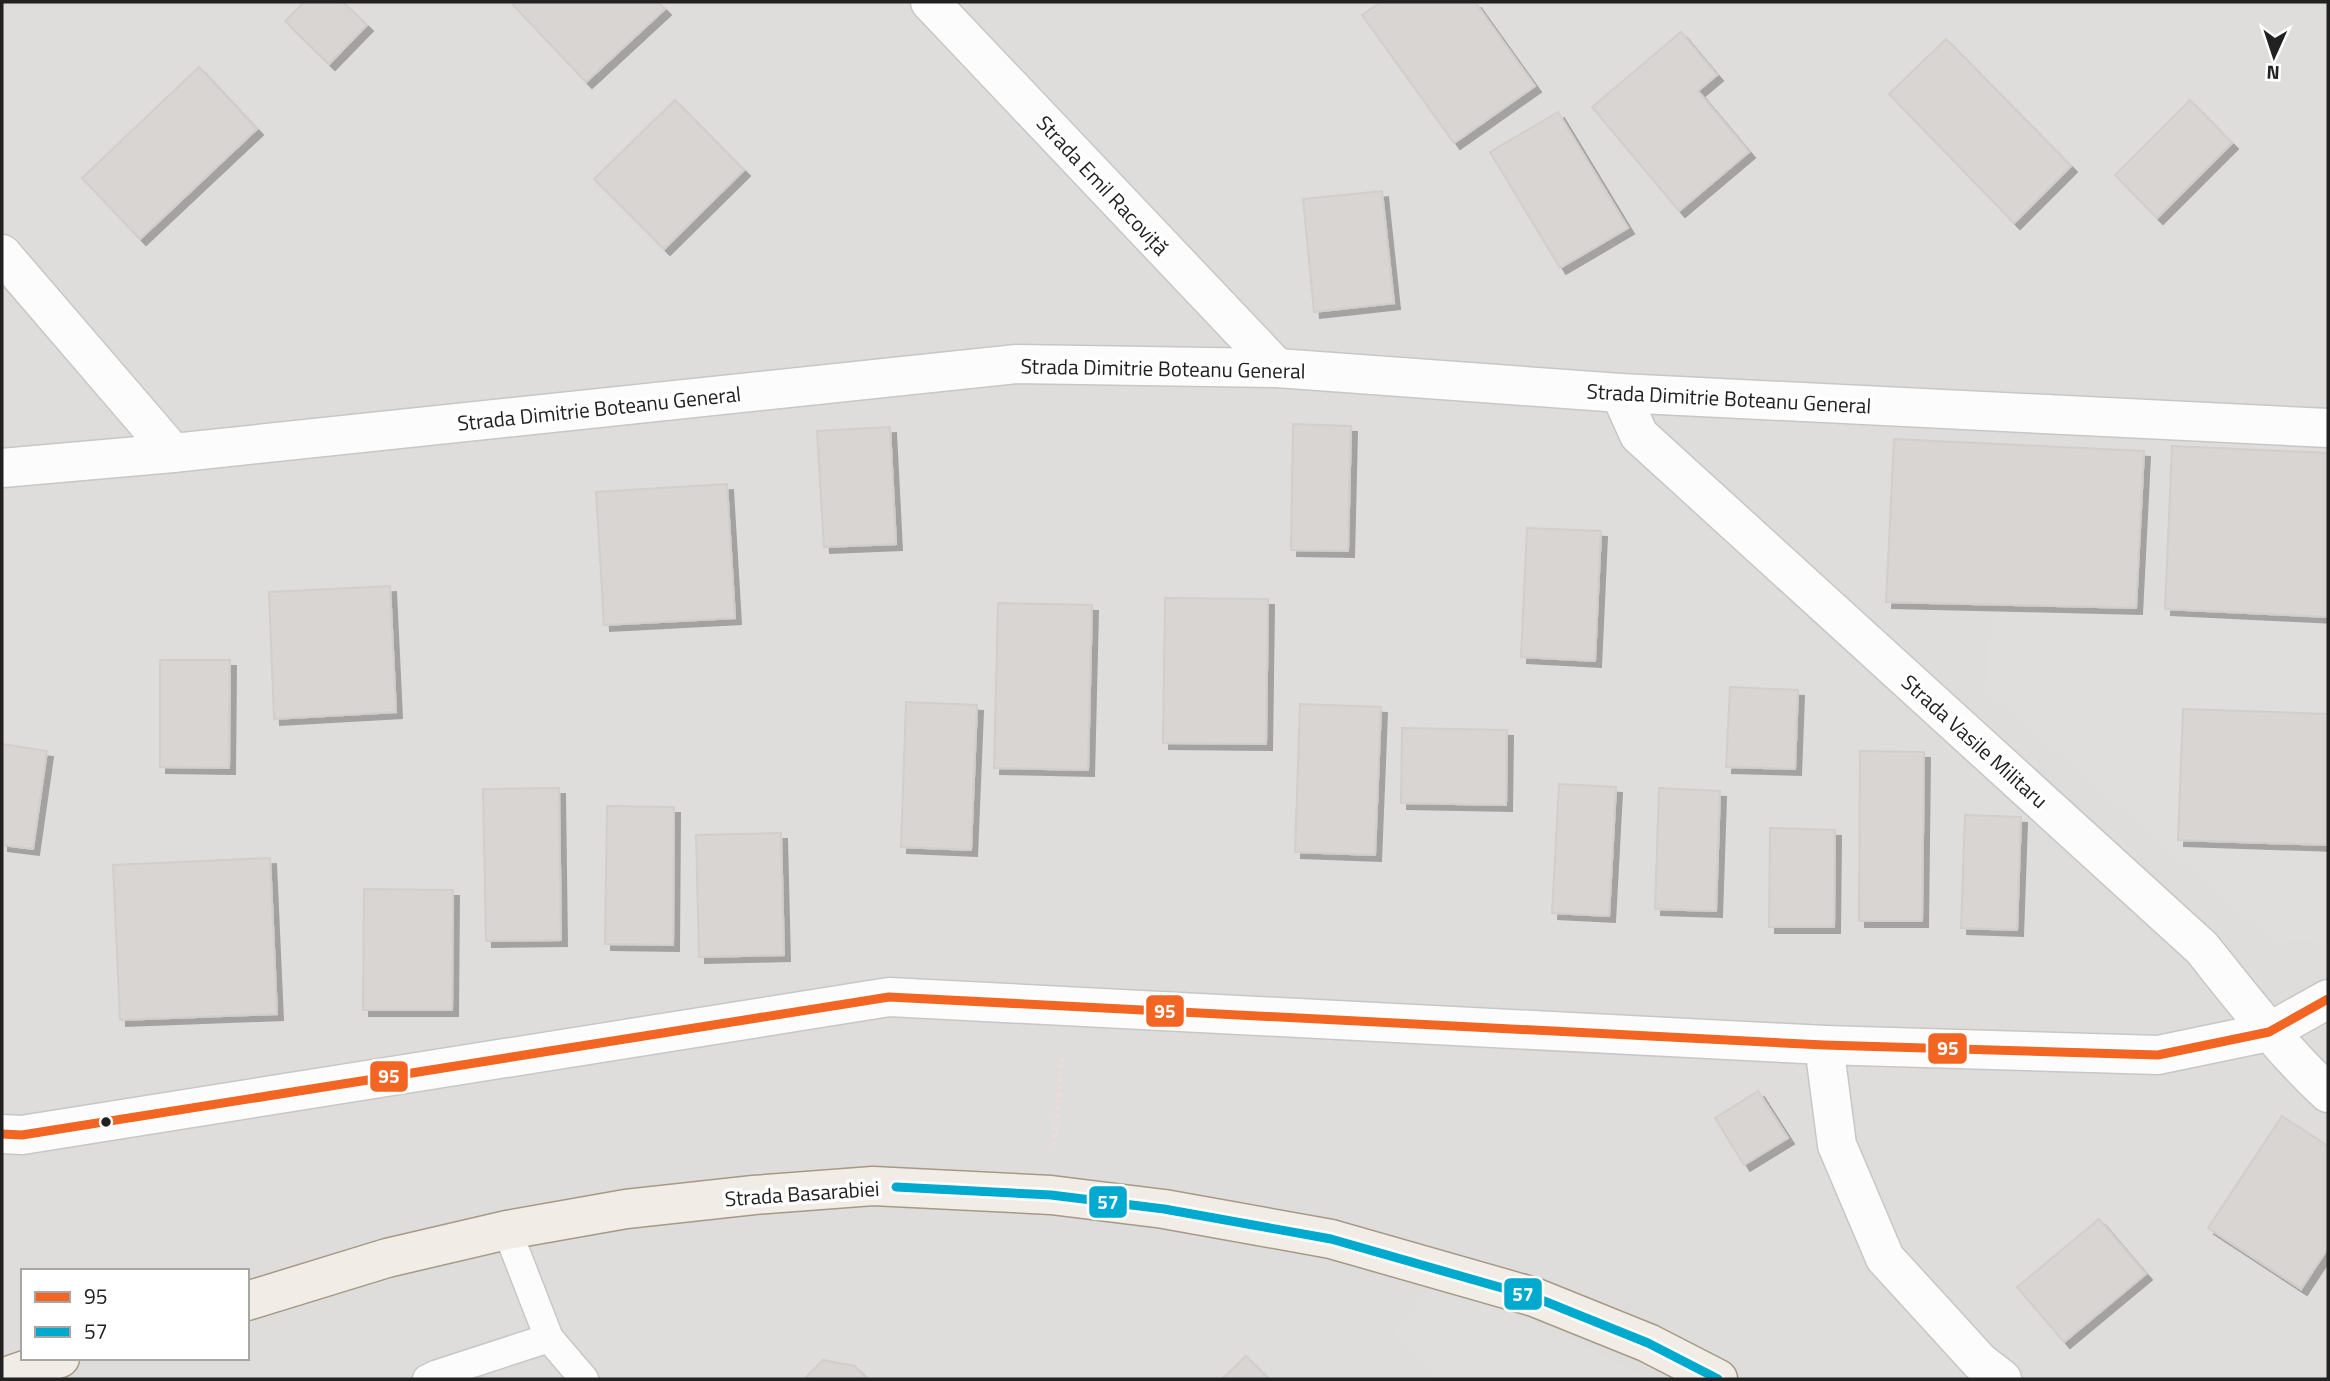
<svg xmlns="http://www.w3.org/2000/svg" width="2330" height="1381" font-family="'Titillium Web',sans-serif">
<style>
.residential{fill:#dedddb;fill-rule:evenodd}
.parking{fill:#dfdedd}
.building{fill:#d8d5d2;stroke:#d3cecb;stroke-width:2;filter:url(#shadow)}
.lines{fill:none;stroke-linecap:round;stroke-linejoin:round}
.lane-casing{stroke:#c8c7c6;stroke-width:31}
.street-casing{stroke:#c8c7c6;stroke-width:41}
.primary-casing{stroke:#a69985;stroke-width:41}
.path{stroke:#ecdbda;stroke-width:4.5;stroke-dasharray:3.5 3.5;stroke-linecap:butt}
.lane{stroke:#fdfcfc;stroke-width:28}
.street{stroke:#fdfcfc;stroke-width:38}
.primary{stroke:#f2ece6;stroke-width:38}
.bus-1-casing{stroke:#fff;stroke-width:14}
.bus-2-casing{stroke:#fff;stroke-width:14}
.bus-1{stroke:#f26522;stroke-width:9}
.bus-2{stroke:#00a9ce;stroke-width:9}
.bus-dot{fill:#212121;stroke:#fff;stroke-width:2.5}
.labels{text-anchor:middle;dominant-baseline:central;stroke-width:7;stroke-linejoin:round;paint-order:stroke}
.street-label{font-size:21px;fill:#212121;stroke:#fff}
.line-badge{stroke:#fff;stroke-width:2.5}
.badge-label{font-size:19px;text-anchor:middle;font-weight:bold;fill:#fff}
</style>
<defs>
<filter id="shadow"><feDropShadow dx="6" dy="6" stdDeviation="0" flood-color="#0004"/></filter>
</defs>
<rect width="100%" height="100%" fill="#efedea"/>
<path class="residential" d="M2,2h2326v1377h-2326zM23,1271h224v87h-224z"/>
<g class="parking">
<path d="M1994,604l142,4 192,9v326l-57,-6 -286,-249z"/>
<path d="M1432,1287l84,28 78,35 59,29h-213l-46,-45z"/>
</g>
<g class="building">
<path d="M304,2h39l24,23 -38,39 -44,-43z"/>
<path d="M517,2h141l7,7 -79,73 -73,-77z"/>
<path d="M1381,2h94l60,84 -81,57 -92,-128z"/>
<path d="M1681,32l36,43 -19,16 51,61 -70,59 -87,-104z"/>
<path d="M1946,39l125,127 -57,57 -125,-129z"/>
<path d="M199,67l58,62 -117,110 -58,-61z"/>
<path d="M675,100l69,70 -80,79 -70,-70z"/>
<path d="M2190,100l42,43 -75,75 -42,-43z"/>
<path d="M1558,112l70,116 -68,40 -70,-116z"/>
<path d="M1382,191l12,112 -80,9 -11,-113z"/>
<path d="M1293,424l58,2 -3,125 -57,-1z"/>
<path d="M890,427l6,117 -72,3 -7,-116z"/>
<path d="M1894,439l250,12 -8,157 -250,-6z"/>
<path d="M2172,446l156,7v164l-163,-8z"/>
<path d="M727,484l8,134 -131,7 -8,-133z"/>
<path d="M1527,528l74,3 -6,130 -74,-4z"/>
<path d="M390,586l6,126 -122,7 -5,-127z"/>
<path d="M1165,598l103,1 -2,145 -103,-1z"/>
<path d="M998,603l94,2 -4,165 -94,-2z"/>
<path d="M160,660h70l-1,108 -69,-1z"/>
<path d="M1730,687l68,3 -3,79 -69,-2z"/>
<path d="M906,702l71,3 -6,145 -70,-3z"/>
<path d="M1300,704l81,3 -6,148 -80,-3z"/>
<path d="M2183,709l145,5v131l-150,-5z"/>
<path d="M1402,728l105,2 -1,75 -105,-2z"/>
<path d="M2,744l45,7 -14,98 -31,-4z"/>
<path d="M1860,751l64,1 -2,169h-63z"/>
<path d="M1559,784l57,3 -7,129 -57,-3z"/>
<path d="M559,788l2,152 -75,1 -3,-152z"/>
<path d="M1659,788l61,3 -4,120 -61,-2z"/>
<path d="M607,806l67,1 -1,138 -68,-1z"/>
<path d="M1965,815l56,2 -4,113 -56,-2z"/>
<path d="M1770,828l65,2 -1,97h-65z"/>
<path d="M781,833l3,122 -85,2 -3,-122z"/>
<path d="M270,858l7,156 -157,6 -7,-155z"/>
<path d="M364,889l89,1 -1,120h-89z"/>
<path d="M1758,1091l30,47 -44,27 -29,-47z"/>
<path d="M2282,1116l46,30v102l-27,41 -93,-61z"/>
<path d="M2099,1219l47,55 -82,68 -47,-55z"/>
<path d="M1246,1356l23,23h-47z"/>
<path d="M823,1360l32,6 12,13h-63z"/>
</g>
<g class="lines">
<defs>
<g id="lane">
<path d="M507,1230l42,108 35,41"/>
<path d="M427,1379l8,-4 114,-37"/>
</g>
<g id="street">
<path d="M930,2l347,366"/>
<path d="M2,254l171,199"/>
<path d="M1620,393l19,42 563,513c40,50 79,101 126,145"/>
<path d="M2,468l171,-15 844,-89 260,4 343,25 708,35"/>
<path d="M1824,1045l13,100 48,113 95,104 22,17"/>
<path d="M2,1134l20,1 867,-138 935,48 334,10 111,-23 59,-33"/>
</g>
<g id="primary">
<path d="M247,1301l140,-43 120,-28 119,-21 128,-14 119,-9 178,9 113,14 167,30 203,58 114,46 70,36"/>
<path d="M2,1378l58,-20"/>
</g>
</defs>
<use href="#lane" class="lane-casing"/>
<use href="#street" class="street-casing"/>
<use href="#primary" class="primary-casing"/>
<path class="path" d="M1054,1145l8,-89"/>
<use href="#lane" class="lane"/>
<use href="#street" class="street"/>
<use href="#primary" class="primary"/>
<defs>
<path id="bus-1" d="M2,1134l20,1 867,-138 935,48 334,10 111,-23 59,-33"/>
<path id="bus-2" d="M896,1187l155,8 113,14 167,30 203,58 114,46 70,36"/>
</defs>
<use href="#bus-1" class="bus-1-casing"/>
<use href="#bus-2" class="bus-2-casing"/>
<use href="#bus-1" class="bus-1"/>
<use href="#bus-2" class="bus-2"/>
</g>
<circle class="bus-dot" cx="106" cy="1122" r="6"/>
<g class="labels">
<g class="street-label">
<text transform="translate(1103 185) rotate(47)">Strada Emil Racoviță</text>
<text transform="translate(1163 368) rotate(1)">Strada Dimitrie Boteanu General</text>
<text transform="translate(1729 398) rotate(3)">Strada Dimitrie Boteanu General</text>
<text transform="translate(599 408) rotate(-6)">Strada Dimitrie Boteanu General</text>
<text transform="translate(1975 741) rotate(42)">Strada Vasile Militaru</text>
<text transform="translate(802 1193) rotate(-4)">Strada Basarabiei</text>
</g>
</g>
<g class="line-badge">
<rect x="1145" y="994" width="40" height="34" rx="7" fill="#f26522"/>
<rect x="1927" y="1032" width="41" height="33" rx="7" fill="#f26522"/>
<rect x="369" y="1060" width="40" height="33" rx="7" fill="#f26522"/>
<rect x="1088" y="1185" width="40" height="34" rx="7" fill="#00a9ce"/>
<rect x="1503" y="1277" width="40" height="34" rx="7" fill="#00a9ce"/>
</g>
<g class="badge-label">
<text x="1165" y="1018">95</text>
<text x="1948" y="1055">95</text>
<text x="389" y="1083">95</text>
<text x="1108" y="1209">57</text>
<text x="1523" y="1301">57</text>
</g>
<rect width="2330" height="1381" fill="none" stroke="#212121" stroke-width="7"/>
<rect x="21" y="1269" width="228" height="91" fill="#ffffff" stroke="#a6a6a6" stroke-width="2"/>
<rect x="35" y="1292" width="35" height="10" fill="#f26522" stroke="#a6a6a6" stroke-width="2"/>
<text x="84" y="1304" font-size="21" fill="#212121">95</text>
<rect x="35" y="1327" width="35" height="10" fill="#00a9ce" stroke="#a6a6a6" stroke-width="2"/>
<text x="84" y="1339" font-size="21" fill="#212121">57</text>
<g transform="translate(2274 56) rotate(183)" stroke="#ffffff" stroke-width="5" paint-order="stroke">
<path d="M0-5L12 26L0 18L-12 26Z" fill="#212121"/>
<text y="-10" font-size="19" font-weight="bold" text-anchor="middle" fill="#212121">N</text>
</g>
</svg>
